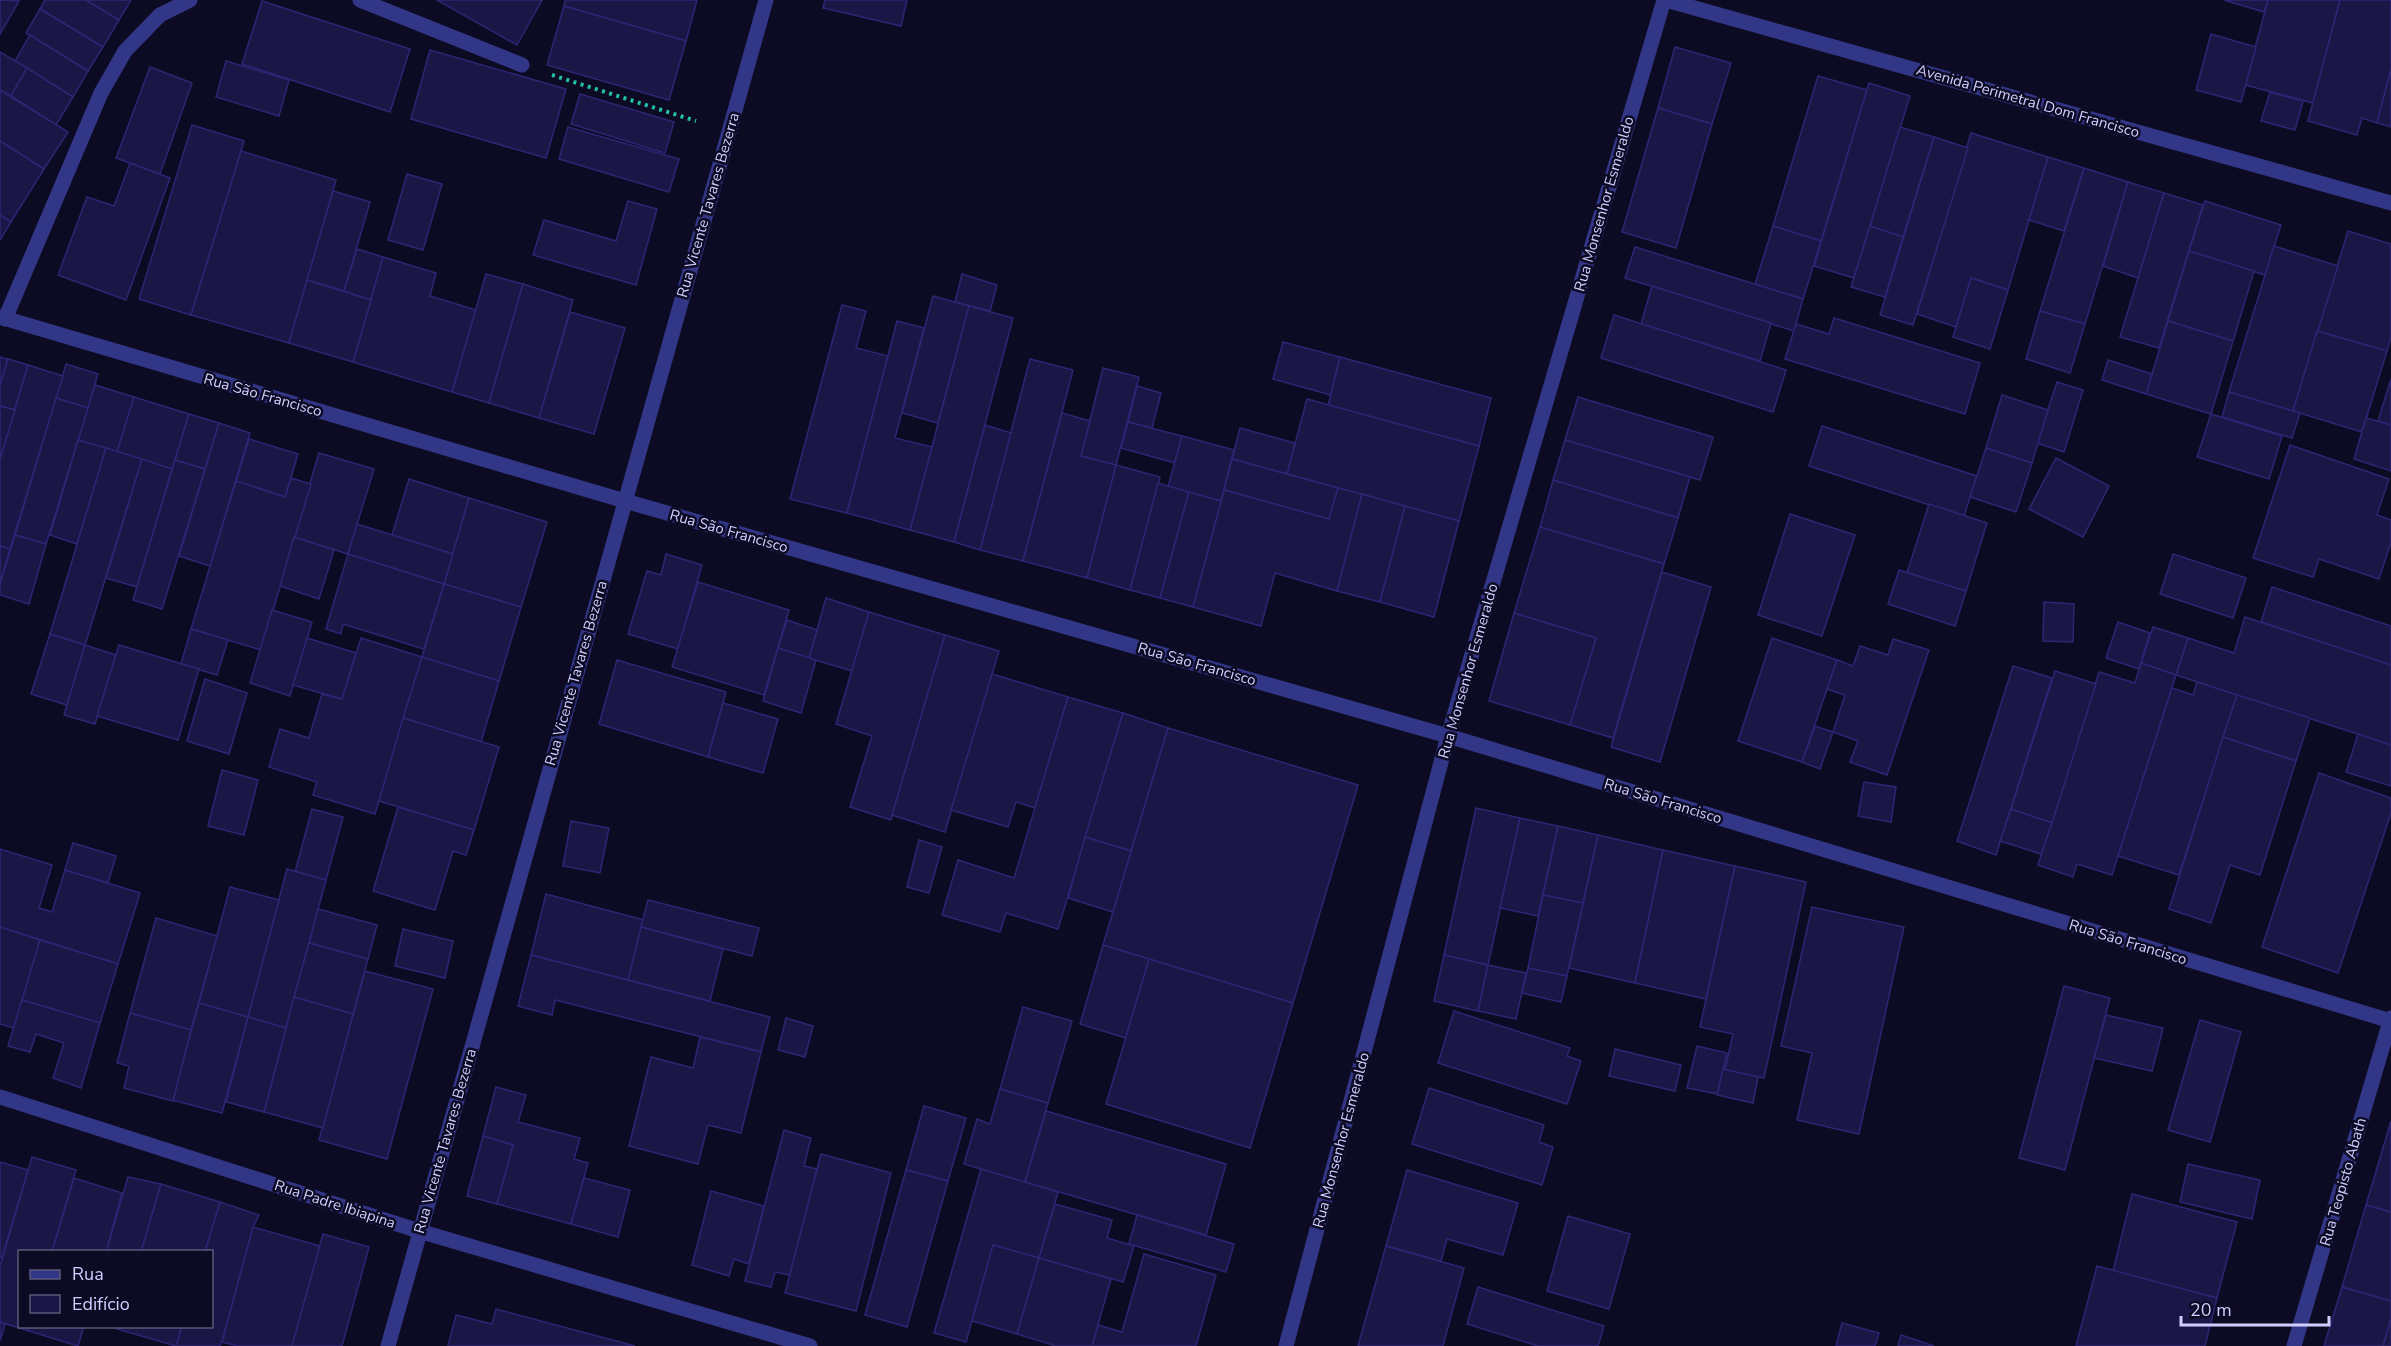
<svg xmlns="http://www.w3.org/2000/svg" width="2391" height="1346" font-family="'Nunito Sans',sans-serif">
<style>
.building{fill:#1b1646;stroke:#2e2574;stroke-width:1.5}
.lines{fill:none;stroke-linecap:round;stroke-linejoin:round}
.path{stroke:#22bfa8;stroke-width:4;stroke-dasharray:3 4.5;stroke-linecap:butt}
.minor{stroke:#323687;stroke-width:15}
.labels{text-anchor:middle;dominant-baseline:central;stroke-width:5;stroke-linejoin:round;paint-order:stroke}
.street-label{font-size:15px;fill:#cfceff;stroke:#0d0b23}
</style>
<rect width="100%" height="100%" fill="#0d0b23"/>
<g class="building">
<path d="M0,0l19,1 -19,33z"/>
<path d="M45,0h41l33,20 -16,27 -63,-38z"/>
<path d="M86,0h45l-12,20z"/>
<path d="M437,0h105l-25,45z"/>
<path d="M565,0h132l-11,41 -122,-35z"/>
<path d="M825,0h82l-6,26 -78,-18z"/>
<path d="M2224,0h44l-4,12z"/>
<path d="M2268,0h72l-27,103 -68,-18z"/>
<path d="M2340,0h51v69l-14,54 -15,-5 -5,17 -49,-14z"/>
<path d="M262,1l148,48 -20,63 -148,-48z"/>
<path d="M564,6l122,35 -17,59 -122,-35z"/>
<path d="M40,9l63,38 -15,24 -62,-38z"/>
<path d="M2211,34l45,13 -15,55 -45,-12z"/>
<path d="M30,35l58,36 -15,26 -58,-36z"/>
<path d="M1675,47l56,16 -19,61 -54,-16z"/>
<path d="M430,50l136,39 -20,69 -135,-39z"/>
<path d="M0,52l27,16 -16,28 -11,-6z"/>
<path d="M226,61l63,19 -10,36 -63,-19z"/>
<path d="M150,67l42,16 -32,91 -44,-16z"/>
<path d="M27,68l46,29 -17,28 -45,-29z"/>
<path d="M2391,69v58l-14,-4z"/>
<path d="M1818,76l49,14 -46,151 -48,-15z"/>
<path d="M1869,83l41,13 -56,182 -40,-12z"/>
<path d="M0,90l68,42 -24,37 -44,-28z"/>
<path d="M2270,92l33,9 -8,29 -34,-9z"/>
<path d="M580,94l94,28 -9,31 -94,-29z"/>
<path d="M1658,108l54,16 -36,124 -54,-16z"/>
<path d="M192,125l52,16 -53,174 -52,-16z"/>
<path d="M568,127l111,32 -10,33 -110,-33z"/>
<path d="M1900,127l34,10 -31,100 -33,-11z"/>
<path d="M1971,133l77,24 -40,133 -37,-12 -15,49 -39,-13z"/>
<path d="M1934,137l34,11 -55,177 -33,-10z"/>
<path d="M0,141l44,28 -33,53 -11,-7z"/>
<path d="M241,151l95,29 -47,163 -98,-28z"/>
<path d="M2048,157l36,11 -20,63 -35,-11z"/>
<path d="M130,163l40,15 -44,122 -68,-25 29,-78 27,9z"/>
<path d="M2084,168l44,14 -43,142 -45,-13z"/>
<path d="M407,174l35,10 -19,66 -35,-10z"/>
<path d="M2128,182l36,11 -26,85 -35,-12z"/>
<path d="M333,191l37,11 -26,89 -37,-11z"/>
<path d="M2164,193l39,12 -44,143 -39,-11z"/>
<path d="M628,201l29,8 -21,76 -103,-30 11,-35 72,21z"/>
<path d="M2205,201l76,24 -16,50 -76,-24z"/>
<path d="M0,215l11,7 -11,18z"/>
<path d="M1773,226l48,15 -18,58 -48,-15z"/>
<path d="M1870,226l33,11 -18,60 -34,-10z"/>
<path d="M2348,231l43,13v93l-4,14 -70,-20z"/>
<path d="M2274,246l64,20 -45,145 -64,-19z"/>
<path d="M1635,247l168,52 -9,32 -169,-53z"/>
<path d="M357,249l26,8 -12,43 -27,-9z"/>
<path d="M2189,251l65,20 -21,70 -65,-20z"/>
<path d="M383,257l53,16 -6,23 46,14 -24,82 -99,-30z"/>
<path d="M486,274l37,10 -34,119 -37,-11z"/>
<path d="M962,274l35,11 -7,26 -35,-9z"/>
<path d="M1971,278l37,12 -18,59 -37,-12z"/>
<path d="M307,280l64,20 -18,62 -64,-19z"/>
<path d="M523,284l50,16 -34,118 -50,-15z"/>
<path d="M1652,286l119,37 -11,38 -119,-37z"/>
<path d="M933,296l36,10 -31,117 -36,-10z"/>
<path d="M842,305l24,6 -10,37 32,8 -41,157 -57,-14z"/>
<path d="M969,306l44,12 -59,224 -44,-12z"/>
<path d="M2040,311l45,13 -15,49 -44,-14z"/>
<path d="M570,312l55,16 -31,106 -55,-16z"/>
<path d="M1614,315l172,55 -13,42 -172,-54z"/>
<path d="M1834,318l146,45 -15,51 -180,-55 11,-35 33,10z"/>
<path d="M897,321l27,7 -29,110 37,9 -22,83 -63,-17z"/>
<path d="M2168,321l65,20 -22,73 -65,-20z"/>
<path d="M2317,331l70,20 -25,81 -69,-21z"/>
<path d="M1283,342l57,15 -9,38 -58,-16z"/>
<path d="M0,357l8,2 -8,26z"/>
<path d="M1340,357l151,41 -12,48 -151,-40z"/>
<path d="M8,359l20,6 -13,45 -15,-4v-21z"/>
<path d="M1030,359l43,11 -50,191 -43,-11z"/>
<path d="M2108,360l44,14 -6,20 -44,-14z"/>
<path d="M66,364l32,10 -10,34 -32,-10z"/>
<path d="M28,365l35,11 -53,173 -10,-3v-87z"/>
<path d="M1103,368l36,9 -23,88 -35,-9z"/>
<path d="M2391,379v46l-13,-4z"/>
<path d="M2057,382l26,8 -19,62 -27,-9z"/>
<path d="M95,385l39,12 -17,55 -39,-12z"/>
<path d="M1137,386l24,7 -9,35 -24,-6z"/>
<path d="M2229,392l71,21 -8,25 -70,-21z"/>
<path d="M2002,395l46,15 -16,53 -46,-15z"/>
<path d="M134,397l55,17 -17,55 -55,-17z"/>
<path d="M1578,397l135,40 -13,43 -135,-40z"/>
<path d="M56,398l32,10 -42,136 -31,-9z"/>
<path d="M1307,399l172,47 -20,75 -172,-47z"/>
<path d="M0,406l15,4 -15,49z"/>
<path d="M1062,413l28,8 -9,35 35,9 -29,113 -64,-17z"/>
<path d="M189,414l30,9 -14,46 -30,-9z"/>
<path d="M2211,414l71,22 -13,43 -72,-22z"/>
<path d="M2366,418l25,7v46l-37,-12z"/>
<path d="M1128,422l54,14 -7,27 -54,-15z"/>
<path d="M219,423l31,10 -40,133 -31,-10z"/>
<path d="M985,425l26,8 -31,117 -26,-8z"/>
<path d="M1822,426l155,50 -13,40 -155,-50z"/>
<path d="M1240,428l55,15 -8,31 -55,-15z"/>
<path d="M1182,436l52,14 -13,51 -53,-14z"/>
<path d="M249,439l49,15 -13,43 -49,-16z"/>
<path d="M78,440l28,8 -29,96 -27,-9z"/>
<path d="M1565,440l125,37 -12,41 -125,-38z"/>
<path d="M2290,445l99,34 -12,36 14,5v22l-12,37 -60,-20 -6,18 -60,-19z"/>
<path d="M106,448l36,11 -57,186 -35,-11z"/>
<path d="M1986,448l46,15 -16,49 -46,-15z"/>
<path d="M319,453l55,16 -26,85 -54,-17z"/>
<path d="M2056,458l53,28 -26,51 -54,-28z"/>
<path d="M142,459l30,10 -35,118 -31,-9z"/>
<path d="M1232,459l106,29 -9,31 -105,-29z"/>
<path d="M175,460l30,9 -43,140 -29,-9z"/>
<path d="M1116,465l44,12 -30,113 -43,-12z"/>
<path d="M291,478l20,6 -50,166 -70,-21 45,-148 49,16z"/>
<path d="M409,479l60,19 -16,56 -61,-19z"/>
<path d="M1553,480l125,38 -14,46 -124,-37z"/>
<path d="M1158,483l31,9 -29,106 -30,-8z"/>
<path d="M1338,488l24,6 -25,97 -62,-18 -14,53 -68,-19 31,-117 105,29z"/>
<path d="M1189,492l32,9 -28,106 -33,-9z"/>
<path d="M1362,494l43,12 -25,96 -43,-11z"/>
<path d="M469,498l78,24 -26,85 -77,-23z"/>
<path d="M1929,504l58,19 -21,68 -59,-18z"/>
<path d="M1405,506l54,15 -25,96 -54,-15z"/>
<path d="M1790,514l65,21 -33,101 -64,-21z"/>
<path d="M357,524l96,30 -9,30 -96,-30z"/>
<path d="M1540,527l124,37 -51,174 -43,-13 26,-87 -82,-25z"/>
<path d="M15,535l31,9 -17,60 -29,-9v-11z"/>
<path d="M294,537l40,13 -15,49 -39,-13z"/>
<path d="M0,546l10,3 -10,35z"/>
<path d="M348,554l96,30 -20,65 -81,-25 -2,10 -15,-5z"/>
<path d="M666,554l36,11 -24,84 -50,-15 19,-63 14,4z"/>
<path d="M2173,554l73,24 -13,40 -73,-24z"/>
<path d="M1899,570l67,21 -11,35 -67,-22z"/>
<path d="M1662,572l49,15 -51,175 -49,-15z"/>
<path d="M698,582l91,28 -25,85 -92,-28z"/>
<path d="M444,584l77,23 -22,74 -77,-24z"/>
<path d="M2272,587l119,39v39l-130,-43z"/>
<path d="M826,598l43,14 -17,59 -43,-13z"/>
<path d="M2044,602l30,2 -1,38 -30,-1z"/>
<path d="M272,610l40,12 -22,74 -40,-13z"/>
<path d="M869,612l76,23 -54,185 -41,-13 22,-71 -36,-12z"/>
<path d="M1514,613l82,25 -26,87 -81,-24z"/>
<path d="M2245,617l146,48v80l-215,-70 12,-37 46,15z"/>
<path d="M787,620l30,10 -8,28 -31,-10z"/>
<path d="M2118,622l32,11 -11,36 -33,-11z"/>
<path d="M2153,627l35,11 -12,37 -35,-12z"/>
<path d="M191,629l37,11 -11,35 -36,-11z"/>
<path d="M50,634l35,11 -18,60 -36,-11z"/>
<path d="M945,635l54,16 -54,181 -53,-17z"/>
<path d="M307,638l49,15 -14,46 -49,-14z"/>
<path d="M361,638l61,19 -47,157 -62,-19 4,-13 -48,-15 11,-38 29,9 13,-44 20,5z"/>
<path d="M1772,638l65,22 -35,102 -64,-21z"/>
<path d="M1893,639l36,11 -42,125 -37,-13 8,-21 -25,-9 12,-37 -18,-6 10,-29 16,6 7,-20 28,9z"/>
<path d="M85,645l31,10 -21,69 -31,-9z"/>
<path d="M119,645l80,24 -21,71 -81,-24z"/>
<path d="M778,648l38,12 -15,53 -38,-12z"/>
<path d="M422,657l77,24 -18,61 -78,-24z"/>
<path d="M617,660l109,32 -18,65 -109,-33z"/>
<path d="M2141,663l35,12 -64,200 -35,-11 -4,13 -35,-12 61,-193 36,11z"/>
<path d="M2013,666l39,12 -56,177 -39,-14z"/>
<path d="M2055,671l41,13 -44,139 -41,-14z"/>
<path d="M992,674l76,23 -33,111 -19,-6 -8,25 -57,-17z"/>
<path d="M205,679l42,14 -18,61 -42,-13z"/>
<path d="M2197,682l40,13 -58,180 -61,-19 54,-168 21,7z"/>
<path d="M2237,695l73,23 -14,43 -73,-24z"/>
<path d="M1068,697l55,16 -65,216 -52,-16 -6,19 -58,-17 16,-55 56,18z"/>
<path d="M723,703l55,16 -15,54 -55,-16z"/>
<path d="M1123,713l45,15 -37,123 -46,-14z"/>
<path d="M403,718l96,29 -25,83 -95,-29z"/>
<path d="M1815,726l18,6 -13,37 -18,-7z"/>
<path d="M1168,728l190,57 -65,218 -190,-58z"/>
<path d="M2358,734l33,11v41l-45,-14z"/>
<path d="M2223,737l73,24 -36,114 -30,-10 -19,58 -42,-14z"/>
<path d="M222,770l36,10 -14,55 -36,-9z"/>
<path d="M2319,773l72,25v15l-53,160 -76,-26z"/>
<path d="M1864,782l32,5 -5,35 -33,-6z"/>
<path d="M398,807l76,23 -8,25 -13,-4 -18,59 -62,-19z"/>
<path d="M1476,808l44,10 -32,147 -44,-10z"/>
<path d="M312,809l31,8 -17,63 -31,-8z"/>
<path d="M2011,809l41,14 -11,31 -41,-13z"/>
<path d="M1520,818l38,8 -20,90 -38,-8z"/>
<path d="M571,821l38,7 -9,45 -37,-7z"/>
<path d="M1558,826l40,9 -15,68 -40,-8z"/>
<path d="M1598,835l65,15 -28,133 -66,-15z"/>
<path d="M1085,837l46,14 -18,61 -45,-14z"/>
<path d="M919,840l23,7 -13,46 -22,-6z"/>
<path d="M73,843l43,13 -8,27 -43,-13z"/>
<path d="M0,849l52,16 -13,43 13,4 13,-42 75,23 -22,71 -118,-37z"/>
<path d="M1663,850l72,16 -29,133 -71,-16z"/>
<path d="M1735,866l71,16 -42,196 -39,-8 8,-36 -33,-7z"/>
<path d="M287,869l39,11 -40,148 -38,-11z"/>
<path d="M230,887l49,13 -31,117 -49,-14z"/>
<path d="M546,894l98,26 -16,60 -97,-25z"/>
<path d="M1543,895l40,8 -16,73 -39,-8z"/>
<path d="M648,900l111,28 -7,28 -111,-29z"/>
<path d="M1812,907l92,20 -45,207 -62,-14 15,-67 -31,-7z"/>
<path d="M318,909l59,16 -9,34 -59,-16z"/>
<path d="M156,918l61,18 -26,94 -61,-17z"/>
<path d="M0,927l40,13 -26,88 -14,-4z"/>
<path d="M641,927l82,22 -13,52 -82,-21z"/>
<path d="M403,929l50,12 -8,37 -50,-12z"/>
<path d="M40,940l78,24 -18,59 -78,-23z"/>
<path d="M309,943l59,16 -15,55 -59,-17z"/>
<path d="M1103,945l46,14 -23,79 -46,-14z"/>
<path d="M531,955l239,62 -9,35 -206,-52 -3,15 -34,-9z"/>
<path d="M1444,955l44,10 -10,46 -44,-10z"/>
<path d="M1149,959l144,44 -43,145 -144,-44z"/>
<path d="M1488,965l38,8 -10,46 -38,-8z"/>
<path d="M1528,968l39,8 -6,26 -39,-9z"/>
<path d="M365,971l68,18 -46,170 -68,-19z"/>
<path d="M2064,986l46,12 -45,172 -46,-12z"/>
<path d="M294,997l59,17 -30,114 -59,-16z"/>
<path d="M22,1000l78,23 -19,65 -28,-10 11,-35 -28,-9 -6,18 -22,-6z"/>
<path d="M199,1003l49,14 -26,96 -50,-13z"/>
<path d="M1023,1007l49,14 -24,82 -48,-14z"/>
<path d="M1454,1011l116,37 -3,8 14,5 -14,43 -129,-41z"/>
<path d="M130,1013l61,17 -18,71 -49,-13 5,-22 -12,-3z"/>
<path d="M2106,1015l57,13 -11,43 -58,-13z"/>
<path d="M248,1017l38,11 -22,84 -38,-10z"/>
<path d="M786,1018l27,8 -8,31 -27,-7z"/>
<path d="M2200,1020l41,12 -31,110 -42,-12z"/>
<path d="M700,1037l61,15 -20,81 -33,-8 -10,39 -69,-18 22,-89 42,11z"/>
<path d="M1697,1046l30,7 -9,41 -31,-6z"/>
<path d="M1615,1049l66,16 -6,26 -66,-15z"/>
<path d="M1723,1069l35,8 -5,26 -36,-8z"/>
<path d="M496,1087l30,8 -8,27 62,16 -6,21 14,4 -17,61 -74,-20 16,-59 -30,-9z"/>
<path d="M1429,1088l115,37 -5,17 14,5 -11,38 -130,-41z"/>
<path d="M1000,1089l48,14 -23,79 -61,-18 13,-45 13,5z"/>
<path d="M924,1106l42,12 -18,63 -42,-11z"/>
<path d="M1046,1111l180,53 -20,71 -181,-53z"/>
<path d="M2391,1121v91l-25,-7z"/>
<path d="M784,1130l27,8 -7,28 13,3 -27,106 -15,-3 -4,15 -26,-6z"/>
<path d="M483,1136l30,9 -16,59 -30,-8z"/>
<path d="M821,1154l70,19 -35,138 -71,-18z"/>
<path d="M32,1157l44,13 -24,82h-32v74h10l-1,5 -29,-9v-56z"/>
<path d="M0,1162l28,8 -26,88h-2z"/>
<path d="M2188,1164l72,16 -8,39 -72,-17z"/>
<path d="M981,1169l77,23 -19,66 -46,-13 -27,97 -32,-9z"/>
<path d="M906,1170l42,11 -41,146 -42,-12z"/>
<path d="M1407,1170l111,33 -15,52 -56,-16 -6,22 -55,-15z"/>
<path d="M128,1177l33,7 -20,68h-35z"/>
<path d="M74,1178l48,15 -16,59h-54z"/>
<path d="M584,1178l46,12 -12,47 -47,-13z"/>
<path d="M161,1184l59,18 -15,50h-64z"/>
<path d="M711,1191l53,15 -15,58 -15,-5 -5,17 -37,-11z"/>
<path d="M2132,1194l105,28 -20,76 -104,-27z"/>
<path d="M220,1202l39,13 -6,12 -31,115 -2,4h-44l6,-20h30v-74h-7z"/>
<path d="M1055,1204l57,16 -5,18 27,8 -11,36 -84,-24z"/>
<path d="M2366,1205l25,7v89l-49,-14z"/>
<path d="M1137,1215l97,29 -8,28 -97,-28z"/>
<path d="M1568,1216l62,18 -21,75 -62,-18z"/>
<path d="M253,1227l67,19 -28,100h-54l-16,-4z"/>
<path d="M323,1234l46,13 -27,99h-50z"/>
<path d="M993,1245l46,13 -22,76 -45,-13z"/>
<path d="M1386,1246l78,22 -21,78h-85z"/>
<path d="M1144,1254l72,21 -20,71h-104l6,-21 24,7z"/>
<path d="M1039,1258l72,21 -19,67h-36l-39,-12z"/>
<path d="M2097,1266l120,32 -12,48h-129z"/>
<path d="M1478,1287l126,39 -6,20h-60l-71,-22z"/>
<path d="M2342,1287l49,14v18l-8,27h-59z"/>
<path d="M496,1309l139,37h-187l8,-31 36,9z"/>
<path d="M2391,1319v27h-8z"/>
<path d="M0,1322l5,2 -5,17z"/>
<path d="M1842,1323l37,10 -4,13h-39z"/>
<path d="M30,1326h54l-6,20 -49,-15z"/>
<path d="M117,1326h65l-6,20 -59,-17z"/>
<path d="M1901,1335l33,11h-36z"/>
</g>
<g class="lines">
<path class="path" d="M552,75l144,46"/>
<g class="minor">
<path d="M360,0l162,65"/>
<path d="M1666,0l725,203"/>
<path d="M0,317l625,184 823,235 943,285"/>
<path d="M5,319l96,-226 24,-42 35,-36 30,-15"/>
<path d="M0,1097l419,134 391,115"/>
<path d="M388,1346l378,-1346"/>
<path d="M1286,1346l162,-610 216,-736"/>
<path d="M2294,1346l97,-328"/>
</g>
</g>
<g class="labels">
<g class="street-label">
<text transform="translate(2028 101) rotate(16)">Avenida Perimetral Dom Francisco</text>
<text transform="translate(1604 204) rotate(-74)">Rua Monsenhor Esmeraldo</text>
<text transform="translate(708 205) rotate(-74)">Rua Vicente Tavares Bezerra</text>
<text transform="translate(263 395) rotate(16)">Rua São Francisco</text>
<text transform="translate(729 531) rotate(16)">Rua São Francisco</text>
<text transform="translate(1197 664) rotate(16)">Rua São Francisco</text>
<text transform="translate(1468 671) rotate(-74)">Rua Monsenhor Esmeraldo</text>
<text transform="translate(576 673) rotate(-74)">Rua Vicente Tavares Bezerra</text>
<text transform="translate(1663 801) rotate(17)">Rua São Francisco</text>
<text transform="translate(2128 942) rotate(17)">Rua São Francisco</text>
<text transform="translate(1341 1140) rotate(-75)">Rua Monsenhor Esmeraldo</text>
<text transform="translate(445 1141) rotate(-74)">Rua Vicente Tavares Bezerra</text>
<text transform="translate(2343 1182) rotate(-74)">Rua Teopisto Abath</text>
<text transform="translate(335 1204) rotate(18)">Rua Padre Ibiapina</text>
</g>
</g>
<rect x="18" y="1250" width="195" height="78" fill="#0d0b23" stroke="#5b597b" stroke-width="1.5"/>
<rect x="30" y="1270" width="30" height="9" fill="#323687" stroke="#5b597b" stroke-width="1.5"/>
<text x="72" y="1280" font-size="18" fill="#cfceff">Rua</text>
<rect x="30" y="1295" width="30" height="18" fill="#1b1646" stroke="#5b597b" stroke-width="1.5"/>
<text x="72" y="1310" font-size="18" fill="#cfceff">Edifício</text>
<path d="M2181 1316v9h148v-9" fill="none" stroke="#cfceff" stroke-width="3"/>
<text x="2190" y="1316" font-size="18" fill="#cfceff" stroke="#0d0b23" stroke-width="4.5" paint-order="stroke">20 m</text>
</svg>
